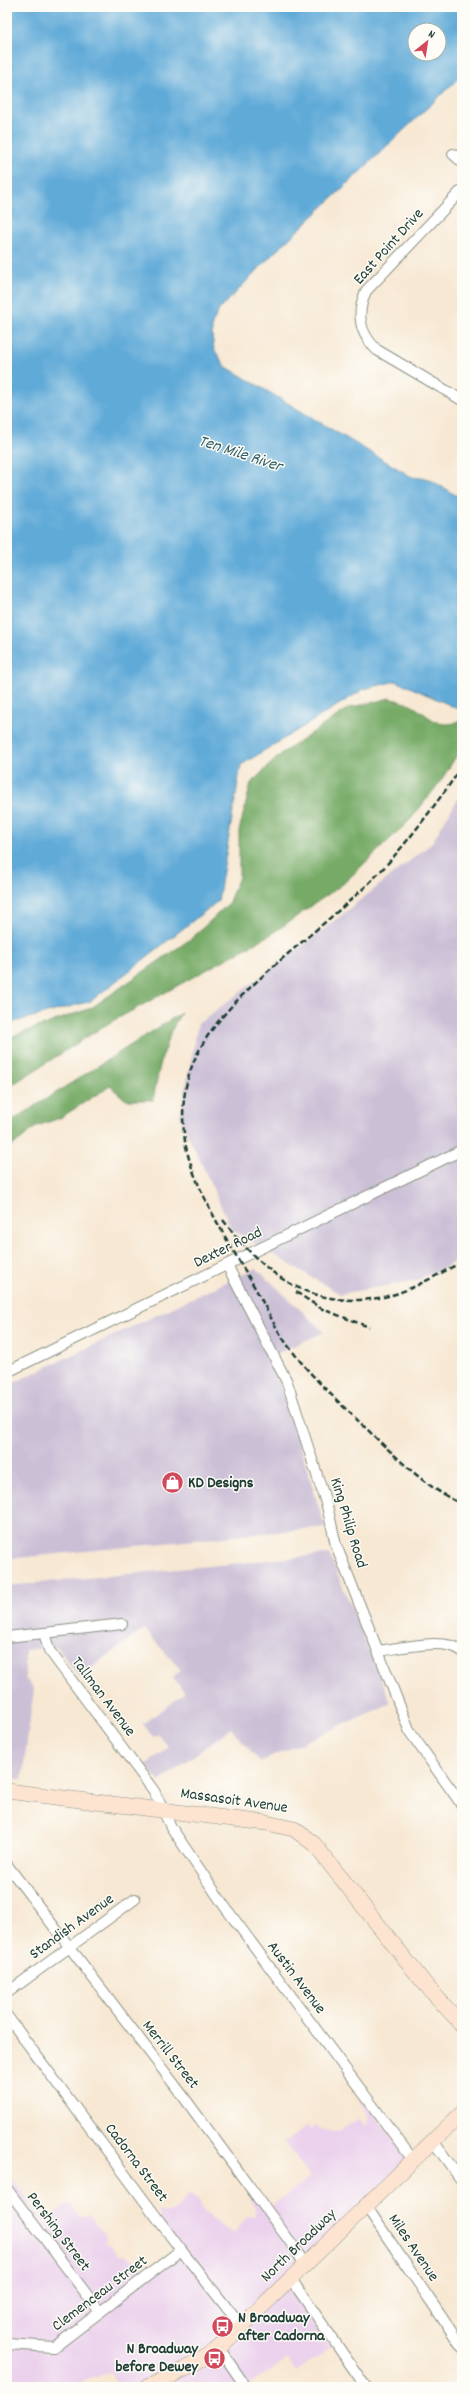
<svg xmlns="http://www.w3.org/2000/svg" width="469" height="2394" font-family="Dekko,sans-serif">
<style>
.built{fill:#ebd1ec}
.industrial{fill:#cbbfd6}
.forest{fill:#76aa66;stroke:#4a744d}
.water{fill:#60aad8;stroke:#407486;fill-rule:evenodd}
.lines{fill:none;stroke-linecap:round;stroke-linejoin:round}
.street-casing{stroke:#8b9284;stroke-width:12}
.secondary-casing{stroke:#8b9284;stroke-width:16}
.street{stroke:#fff;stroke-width:10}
.secondary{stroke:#fde4d1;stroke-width:15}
.rail{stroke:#1f3d34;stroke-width:2.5;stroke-dasharray:6 3;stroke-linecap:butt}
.labels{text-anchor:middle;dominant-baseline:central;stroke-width:3;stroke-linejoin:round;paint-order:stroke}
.street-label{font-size:16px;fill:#1f3d34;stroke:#fdfcf7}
.poi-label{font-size:16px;font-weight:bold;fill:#1f3d34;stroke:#fdfcf7;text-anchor:start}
.water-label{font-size:17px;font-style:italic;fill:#325e65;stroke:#fdfcf7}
</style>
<rect width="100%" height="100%" fill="#fdfcf7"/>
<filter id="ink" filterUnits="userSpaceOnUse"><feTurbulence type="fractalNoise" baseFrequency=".025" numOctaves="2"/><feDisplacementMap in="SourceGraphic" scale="8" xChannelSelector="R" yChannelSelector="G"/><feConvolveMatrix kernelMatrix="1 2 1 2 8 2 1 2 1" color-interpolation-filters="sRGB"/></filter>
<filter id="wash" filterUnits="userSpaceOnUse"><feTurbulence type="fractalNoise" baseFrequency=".012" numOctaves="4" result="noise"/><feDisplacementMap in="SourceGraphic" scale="16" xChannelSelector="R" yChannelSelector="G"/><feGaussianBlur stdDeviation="0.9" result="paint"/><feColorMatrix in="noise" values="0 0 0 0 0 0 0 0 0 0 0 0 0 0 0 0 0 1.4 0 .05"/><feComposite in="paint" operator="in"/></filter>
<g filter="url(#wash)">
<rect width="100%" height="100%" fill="#f7e8d3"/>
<path class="built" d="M364,2099l46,62 -121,121 5,13 36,53 -34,24 -9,-13 -40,28h-130l-6,-15 -45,15h-59v-80l3,-3 -3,-3v-9l3,-3 -3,-4v-112l33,42h14l13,-11 5,1 8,13 10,-3 16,23 -1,5 6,2 7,11 5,-1 9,4 14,12 33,-16 -21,-44 10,2 7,-4 13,-15 10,5 3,9 20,18 11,6 5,-1 10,-15 7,1 2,-8 -7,-11 5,-3 12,15 44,-33 -25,-34 23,-17 3,5 4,-5 9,4 14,1 21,-12 8,6 2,-7 -11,-16z"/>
<g class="industrial">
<path d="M462,792v467l-45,21 -77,14 -108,-64 -52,-113 18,-93 121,-91 112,-89z"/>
<path d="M256,1268l68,64 -57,26 15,31 43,138 -318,32v-173z"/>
<path d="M329,1554l62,149 -131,59 -29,-34 -72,54 -13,-17 23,-18 -11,-13 -5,3 -10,-13 42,-31 -12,-16 8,-7 -37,-41 -65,48 -22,-30 -32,3v28l9,11 -12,90 -15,-1v-192z"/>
</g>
<g class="forest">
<path d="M390,698c7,3 17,4 24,9 17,10 27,25 48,12v28l-22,35 -29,37 -68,65 -73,51 -166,91 -97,62v-50l84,-30 101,-70 36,-34 11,-27v-46l12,-48 31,-30 67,-45z"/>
<path d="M181,1013c-17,27 -22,55 -28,87h-27l-16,-14 -50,32 -23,8 -30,24v-26z"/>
<path d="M462,1272v19l-6,-15z"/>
</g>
<path class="water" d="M7,7h455v68l-190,180 -53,55 -7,14v11l2,14 11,17 187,111 17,2 33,20v206l-3,4 -63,-28 -32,8 -123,76 -23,136 -127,100 -84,23zM415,30h24v24h-24z"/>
</g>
<g filter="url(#ink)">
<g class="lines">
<defs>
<g id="street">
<path d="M453,154l9,8"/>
<path d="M462,190l-96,101c-10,23 -7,42 11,59l85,50"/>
<path d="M227,1265l60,117 40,124 9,39 74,187 52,73"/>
<path d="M7,1372l455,-222"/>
<path d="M44,1633l78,-9"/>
<path d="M7,1637l37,-4 5,17 105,141 17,36 54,80 188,253"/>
<path d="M378,1651c22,-3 67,-14 84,0"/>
<path d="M7,1865l176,231 111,151 11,18"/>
<path d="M7,1993l128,-94"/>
<path d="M7,2016l174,234 61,77"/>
<path d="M433,2141l29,40"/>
<path d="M7,2189l93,123"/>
<path d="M366,2206l96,141"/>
<path d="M291,2279l75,108"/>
<path d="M7,2344l46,3 4,-2 124,-95"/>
<path d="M219,2348l27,39"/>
</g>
<g id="secondary">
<path d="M7,1791l259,32 28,6 20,15 111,140 37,41"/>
<path d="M147,2387l38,-18 34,-21 243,-235"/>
</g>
</defs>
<use href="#street" class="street-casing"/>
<use href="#secondary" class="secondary-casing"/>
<use href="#street" class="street"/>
<use href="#secondary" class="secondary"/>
<g class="rail">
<path d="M462,767c-29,41 -60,84 -96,119 -29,27 -60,52 -90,78 -56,50 -103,94 -91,177 7,47 50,111 74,154 10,19 20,40 34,57 25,33 57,60 86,89 26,24 51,49 83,63"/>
<path d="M223,1220c40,53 85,89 155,78 29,-4 58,-23 84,-36"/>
<path d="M296,1292l26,17 47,18"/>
</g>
</g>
</g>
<defs>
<symbol id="shop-disc" viewBox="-11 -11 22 22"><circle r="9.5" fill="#d1495b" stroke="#fdfcf7"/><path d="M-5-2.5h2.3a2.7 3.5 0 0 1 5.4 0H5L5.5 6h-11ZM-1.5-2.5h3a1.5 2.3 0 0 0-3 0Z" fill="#fff"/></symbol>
<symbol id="bus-disc" viewBox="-11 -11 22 22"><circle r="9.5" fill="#d1495b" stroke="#fdfcf7"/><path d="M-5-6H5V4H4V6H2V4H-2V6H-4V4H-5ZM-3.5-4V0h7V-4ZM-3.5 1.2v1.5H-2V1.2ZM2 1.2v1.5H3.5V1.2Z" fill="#fff"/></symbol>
</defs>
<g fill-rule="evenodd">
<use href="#shop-disc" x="160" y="1470" width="25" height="25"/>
<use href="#bus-disc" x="210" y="2314" width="25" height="25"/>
<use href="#bus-disc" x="202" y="2346" width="25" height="25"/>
</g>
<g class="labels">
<g class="street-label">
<text transform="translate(389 247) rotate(-48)">East Point Drive</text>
<text transform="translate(228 1248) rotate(-26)">Dexter Road</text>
<text transform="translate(348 1523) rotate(73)">King Philip Road</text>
<text transform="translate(103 1697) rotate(53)">Tallman Avenue</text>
<text transform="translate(234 1801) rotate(8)">Massasoit Avenue</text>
<text transform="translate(72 1927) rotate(-36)">Standish Avenue</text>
<text transform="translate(296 1978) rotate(53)">Austin Avenue</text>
<text transform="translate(170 2055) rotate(52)">Merrill Street</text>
<text transform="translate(136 2163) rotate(53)">Cadorna Street</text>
<text transform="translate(58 2232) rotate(53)">Pershing Street</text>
<text transform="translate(299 2246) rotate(-44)">North Broadway</text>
<text transform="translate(413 2248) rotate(56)">Miles Avenue</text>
<text transform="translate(100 2294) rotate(-37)">Clemenceau Street</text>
</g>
<g class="poi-label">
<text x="188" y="1483">KD Designs</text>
<text x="238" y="2318">N Broadway<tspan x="238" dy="18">after Cadorna</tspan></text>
<text x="198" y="2349" text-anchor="end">N Broadway<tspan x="198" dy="18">before Dewey</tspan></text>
</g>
<g class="water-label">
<text transform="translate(240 455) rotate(18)">Ten Mile River</text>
</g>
</g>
<rect width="469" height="2394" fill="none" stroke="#fdfcf7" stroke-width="24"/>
<g transform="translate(427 42) rotate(30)"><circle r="19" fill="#fdfcf7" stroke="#a4b0a9"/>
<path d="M0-3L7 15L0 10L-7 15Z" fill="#d1495b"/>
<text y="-6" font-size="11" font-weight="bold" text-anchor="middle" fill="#1f3d34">N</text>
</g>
</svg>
